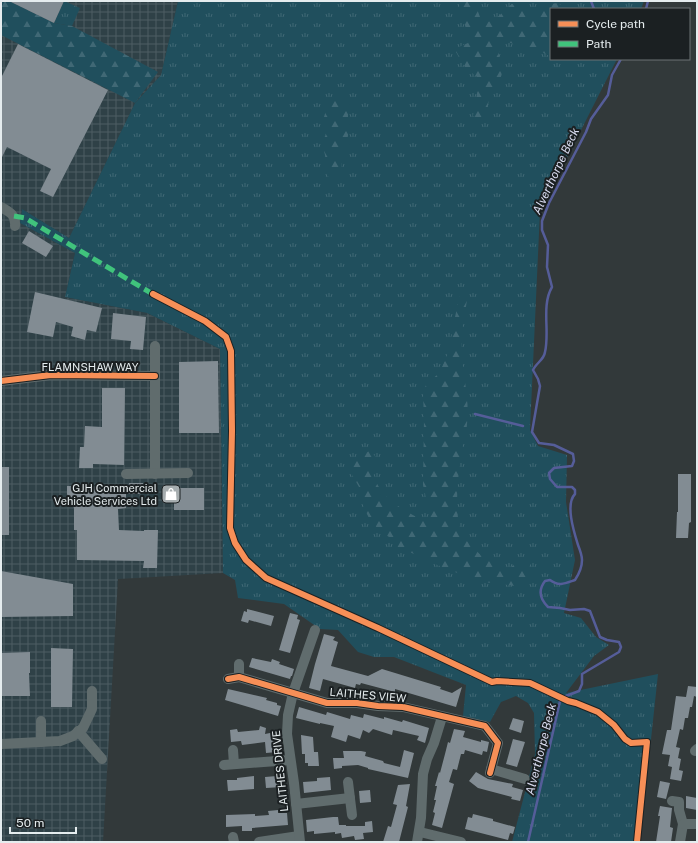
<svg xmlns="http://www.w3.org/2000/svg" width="698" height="843" font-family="'Public Sans',sans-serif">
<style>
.industrial{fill:url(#industrial-grid)}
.grass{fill:url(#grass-tufts)}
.forest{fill:url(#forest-firs)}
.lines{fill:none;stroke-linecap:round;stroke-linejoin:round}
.stream{stroke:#555d99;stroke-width:2.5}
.building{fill:#828c93}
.minor{stroke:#606c6d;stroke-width:10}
.quiet{stroke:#40c37c;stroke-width:5;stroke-dasharray:10 5;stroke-linecap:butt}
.cycleway-casing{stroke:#1b2022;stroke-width:8}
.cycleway{stroke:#f78f57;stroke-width:6}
.labels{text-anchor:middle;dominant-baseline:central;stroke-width:4;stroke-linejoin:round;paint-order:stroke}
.street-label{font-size:11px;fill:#e5ecee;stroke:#1b2022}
.poi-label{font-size:11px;fill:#e5ecee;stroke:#1b2022;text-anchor:end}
.water-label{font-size:12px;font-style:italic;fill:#d7daee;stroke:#1b2022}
</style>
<defs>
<pattern id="industrial-grid" width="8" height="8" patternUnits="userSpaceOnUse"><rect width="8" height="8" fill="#2f4147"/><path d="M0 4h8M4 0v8" fill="none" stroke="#4d5d62"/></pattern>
<pattern id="grass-tufts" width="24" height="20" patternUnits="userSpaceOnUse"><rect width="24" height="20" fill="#204f5d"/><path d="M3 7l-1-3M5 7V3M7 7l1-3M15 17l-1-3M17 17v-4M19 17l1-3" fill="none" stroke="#406875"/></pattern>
<pattern id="forest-firs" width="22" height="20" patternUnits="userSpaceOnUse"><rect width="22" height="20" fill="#204f5d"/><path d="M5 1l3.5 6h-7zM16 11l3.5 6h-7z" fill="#406875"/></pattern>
</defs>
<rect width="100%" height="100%" fill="#32393a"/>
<path class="industrial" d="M1,1h177l-17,74 -26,28 -66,135 -47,-29 -2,14 55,30 -10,44 82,16 73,36 3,224 -105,6 -15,263h-102z"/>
<g class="grass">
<path d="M64,1l16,7 -8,18 -18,-3z"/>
<path d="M178,1h466l-3,8h-90v50h66l-77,152 -10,219 8,16 29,9 -1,47 9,58 -11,53 17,5 15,19 13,8 -15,11 -28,37 92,-19 -18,168h-128l23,-88 -1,-41 -6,-10 -12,-7 -15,6 -11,20 -27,-6 3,-31 -72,-28h-20l-16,-5 -20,-22 -18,-1 -36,-25 -46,-6 -3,-18 -12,-7 -3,-224 -73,-36 -82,-16 10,-44 -55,-30 2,-14 47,29 66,-135 26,-28z"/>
</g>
<g class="forest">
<path d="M1,1h8l45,22 18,3 86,46 -23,31 -134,-68z"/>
<path d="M462,1h12l6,16 6,5c12,-1 17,-12 26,-18l20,6 9,-1 7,-5 11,-1 3,6h-11v46l-2,1 -12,-7 -9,-2h-9l-8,-4h-6c-13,14 -1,15 -3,29 -1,9 -5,8 -9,15 -8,12 0,21 -13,31l-7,-2 4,-22 1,-11 -1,-6 -13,-11 -8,-14 3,-5 9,-4 -1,-11 -8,-26v-4z"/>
<path d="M339,99h5l4,5v32l-6,19 -1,21c-4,5 -9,2 -14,0l-2,-21 -3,-12 4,-9 -2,-17 4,-13 3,-3z"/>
<path d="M463,292l5,2c-3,20 -8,41 -6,60 1,23 8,47 5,70 0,7 -3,14 -4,21 -4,22 -11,70 0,90 4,7 11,14 18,20 9,7 17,13 29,14 7,-9 9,-14 22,-11l-7,26 -4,3 -26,-4 -19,-1 -6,-4 -35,-14 -21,-10 -18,-8 -4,-7 -12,-8 -10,-11 -6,-12 -5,-14v-7l-9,-16 -1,-5 2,-5 9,-2 4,-5 5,-3 3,2 3,3c-11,33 26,54 50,65l5,-1c1,-12 -5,-23 -7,-35l1,-65 -1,-27 3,-8 13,-12 3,-6 8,-19 3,-22 7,-31z"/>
</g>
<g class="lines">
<g class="stream">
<path d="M591,1l3,8"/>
<path d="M646,9l2,-8"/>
<path d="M475,414l48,12"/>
<path d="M528,842l32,-141 6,-5 13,-5 3,-7v-10l37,-22 2,-5 -2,-5 -12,-2 -7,-3 -10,-26 -6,-2 -14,1 -10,-2 -12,-1c-8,-8 -10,-17 -3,-26l5,-1c9,7 16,3 25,0 4,-6 7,-13 7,-20 0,-5 -2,-10 -4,-15 -4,-13 -13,-41 -3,-51v-4l-3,-3h-15l-7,-8 -1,-6 5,-5 18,-2 2,-5 -1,-7 -19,-9 -15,-2 -7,-11 8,-46 -2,-7 -5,-9c3,-7 11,-10 12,-18 5,-21 -4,-46 7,-65l-5,-20 1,-22 -6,-15v-9l7,-18 37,-71 5,-13 17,-24 4,-20 9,-16"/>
</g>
</g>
<g class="building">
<path d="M9,1h55l-10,22z"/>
<path d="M18,44l90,46 -55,107 -13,-6 11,-22 -44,-22 -6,12v-81z"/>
<path d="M29,231l24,15 -7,11 -24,-14z"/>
<path d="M35,292l67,16 -6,24 -9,-2 -2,10 -14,-4 2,-9 -17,-5 -3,15 -26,-5z"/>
<path d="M113,313l33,4 -3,33 -13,-1 1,-8 -20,-2z"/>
<path d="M218,361l1,72h-40v-71z"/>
<path d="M102,388h23l-1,77 -31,-1v4h-14l1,-21h4l1,-21 17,1z"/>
<rect x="1" y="467" width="8" height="68"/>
<path d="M678,474h13v48l-2,1 -1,15h-12l1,-26h1z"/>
<path d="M129,483h14v11h-17v14l-8,1 1,21 25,1v-1h14l-1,38h-14l1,-7 -67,-1v-30h-3v-22l-7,-14v-8l62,1z"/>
<rect x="174" y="488" width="30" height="22"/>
<path d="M1,571l72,13v32l-72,1z"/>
<path d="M247,609l27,7 -3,10 -22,-6 -1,3 -7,-2 3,-10 3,1z"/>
<path d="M290,613l8,2 -1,4 3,1 -10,33 -11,-3z"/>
<path d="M324,634l11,3 -2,3 5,2 -7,24 37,10 14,-7 59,18 -1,2 12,4 10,-6 -6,20 -61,-18v3l-34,-9 -1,2 -4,-1 -1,4 -32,-9 -3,12 -11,-3 6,-24z"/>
<path d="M51,648l22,1 -1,58h-21z"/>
<path d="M30,652v21h-1l1,23h-29v-43z"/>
<path d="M252,658l19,4 1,-3 8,3 -1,2 15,5 -2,7h-1l-1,3 -41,-12z"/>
<path d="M688,686l9,1v10l-3,-1 -2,11h-2l-2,11h-3l-2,12 -3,-1 -4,18 4,1 -2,10 3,1 -2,11 4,1 -2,10 -11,-2 2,-12 -4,-1 2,-11 -8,-1 5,-24h4l5,-34 10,1z"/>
<path d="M228,689l39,9 -1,2 11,3v2l4,1 -3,10 -53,-16z"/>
<path d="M299,707l27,8 1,-3 23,7 1,-4 12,3 1,-4 20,5v-2l18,5 1,-2 26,8 -4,15 -8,-3 2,-4 -26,-6 -1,5 -19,-6 -4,4 -6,-3 -3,9 -12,-4 -2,7 -15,-5 3,-11 -14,-3v1l-24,-6z"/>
<path d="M513,718l11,3 -3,12 -12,-4z"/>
<path d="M260,726l6,2 -1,6 10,-2 2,20 -11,1 -1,-11 -23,3 -1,-4 -10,1 -1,-12 7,-1 1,3 21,-2z"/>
<path d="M454,729l11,2 -2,6 18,5v-2l8,2 -2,10 -4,-1 -1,4 -17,-5 -1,4h-3l-4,16 -4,-1 -4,13 5,2 -12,44 -10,-3 3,-12 -2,-1 3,-12h-2l3,-14h-2l4,-14 1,1 5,-19 3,-12 2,1z"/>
<path d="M301,735l12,2 1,15h4l1,14h-11v-3h-3v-9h-3z"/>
<path d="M513,739l12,3 -8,25 -11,-3z"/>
<path d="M404,750l10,3 -6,25 -40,-9v-1l-10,-3 -16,1v2l-8,1 -1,-11h11l-1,-7h18l5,1 -1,4 18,5 1,2 16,4z"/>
<path d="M476,772l12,7 25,5 -1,3 11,3 -3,11 -9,-2 1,-2 -34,-9 -9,-7z"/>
<path d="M254,776v13l-26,2 -1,-11h10v-2z"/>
<path d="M277,776v1h5v10l-16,1 -1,-11z"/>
<path d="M330,777l1,13 -27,3 -1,-11 14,-1v-3z"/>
<path d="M660,781l10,2 -4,16 -9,-2z"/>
<path d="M410,784l-4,22 2,1 -9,35h-16l5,-16 3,1 6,-22 -4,-1 5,-19z"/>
<path d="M370,790l1,12 -11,1 -1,-12z"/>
<path d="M686,796l11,2v12l-11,-2z"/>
<path d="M660,806l12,2 -2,19 3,1 -2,14h-15l4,-26h-2z"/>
<path d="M278,810v3h9l1,12 -36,3v3h-10v-5l-16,1v-12l29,-1v2l14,-1 -1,-4z"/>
<path d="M473,814l20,5v2l22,6 -2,7 -3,-1 -2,7 -43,-11 3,-12 4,1z"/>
<path d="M333,817h5l1,8h7v1h19v-4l7,-1 1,11 -10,1 1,6 -9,1 -1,-4 -12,2 -1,-5 -6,1v-2l-21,2v-3l-7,1 -1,-12z"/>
</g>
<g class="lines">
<g class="minor">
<path d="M1,207c9,5 15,8 14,19"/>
<path d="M155,346v128"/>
<path d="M1,381l50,-6 104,1"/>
<path d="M126,474l62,-1"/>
<path d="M239,664v13"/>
<path d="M228,679l11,-2 88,26h30l21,3 25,1 82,19 13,17 -8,30"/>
<path d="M41,721v21"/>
<path d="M78,731l24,28"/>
<path d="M1,744l59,-3 13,-5 10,-8 9,-19v-18"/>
<path d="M233,750l1,14"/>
<path d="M695,751l2,-2"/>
<path d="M224,765l66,-5"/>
<path d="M491,769l34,10"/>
<path d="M348,782l4,33"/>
<path d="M672,801l7,1v8l4,14 -3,18"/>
<path d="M296,804l54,-6"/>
<path d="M683,824h14"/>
<path d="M420,832l41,10"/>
<path d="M233,837l1,5"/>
<path d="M259,842l40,-6"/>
<path d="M300,842l-6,-59 -7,-49 1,-19 5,-22 22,-63"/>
<path d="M417,842l4,-24 2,-44 4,-15 7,-16 8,-26"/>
</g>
<path class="quiet" d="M14,216l11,2 131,78"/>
<defs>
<g id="cycleway">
<path d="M153,294l52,27 21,16 5,14 1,80 -2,97 5,15 11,17 20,18 112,50 114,54 5,-1 33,2 38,18 8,2 22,9 16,13 11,14 6,4 16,-1 -10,100"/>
<path d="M1,381l50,-6 104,1"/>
<path d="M228,679l11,-2 88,26h30l21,3 25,1 82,19 13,17 -8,30"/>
</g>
</defs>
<use href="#cycleway" class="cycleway-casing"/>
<use href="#cycleway" class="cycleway"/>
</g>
<defs>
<symbol id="shop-square" viewBox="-11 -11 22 22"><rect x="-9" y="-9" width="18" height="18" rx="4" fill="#a6adaf" stroke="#1b2022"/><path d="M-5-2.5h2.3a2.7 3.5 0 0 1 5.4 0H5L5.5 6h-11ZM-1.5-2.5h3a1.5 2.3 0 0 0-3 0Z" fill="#fff"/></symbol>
</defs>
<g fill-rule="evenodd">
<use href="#shop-square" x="160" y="483" width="22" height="22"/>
</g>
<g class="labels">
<g class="street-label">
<text x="90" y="367">FLAMNSHAW WAY</text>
<text transform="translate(368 695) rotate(5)">LAITHES VIEW</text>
<text transform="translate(280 771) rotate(-96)">LAITHES DRIVE</text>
</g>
<g class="poi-label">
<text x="157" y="488">GJH Commercial<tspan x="157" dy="13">Vehicle Services Ltd</tspan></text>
</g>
<g class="water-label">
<text transform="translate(556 171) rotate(-65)">Alverthorpe Beck</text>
<text transform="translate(541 749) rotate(-76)">Alverthorpe Beck</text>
</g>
</g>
<rect width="698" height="843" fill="none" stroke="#e5ecee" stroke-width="4"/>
<rect x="550" y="8" width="140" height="52" fill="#1b2022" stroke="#6c7274"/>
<rect x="558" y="21" width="20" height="6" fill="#f78f57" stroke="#6c7274"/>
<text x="586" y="28" font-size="12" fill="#e5ecee">Cycle path</text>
<rect x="558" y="41" width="20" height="6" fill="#40c37c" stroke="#6c7274"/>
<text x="586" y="48" font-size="12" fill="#e5ecee">Path</text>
<path d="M10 827v6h66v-6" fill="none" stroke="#e5ecee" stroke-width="2"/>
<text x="16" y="827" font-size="12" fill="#e5ecee" stroke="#1b2022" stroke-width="3" paint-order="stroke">50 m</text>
</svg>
